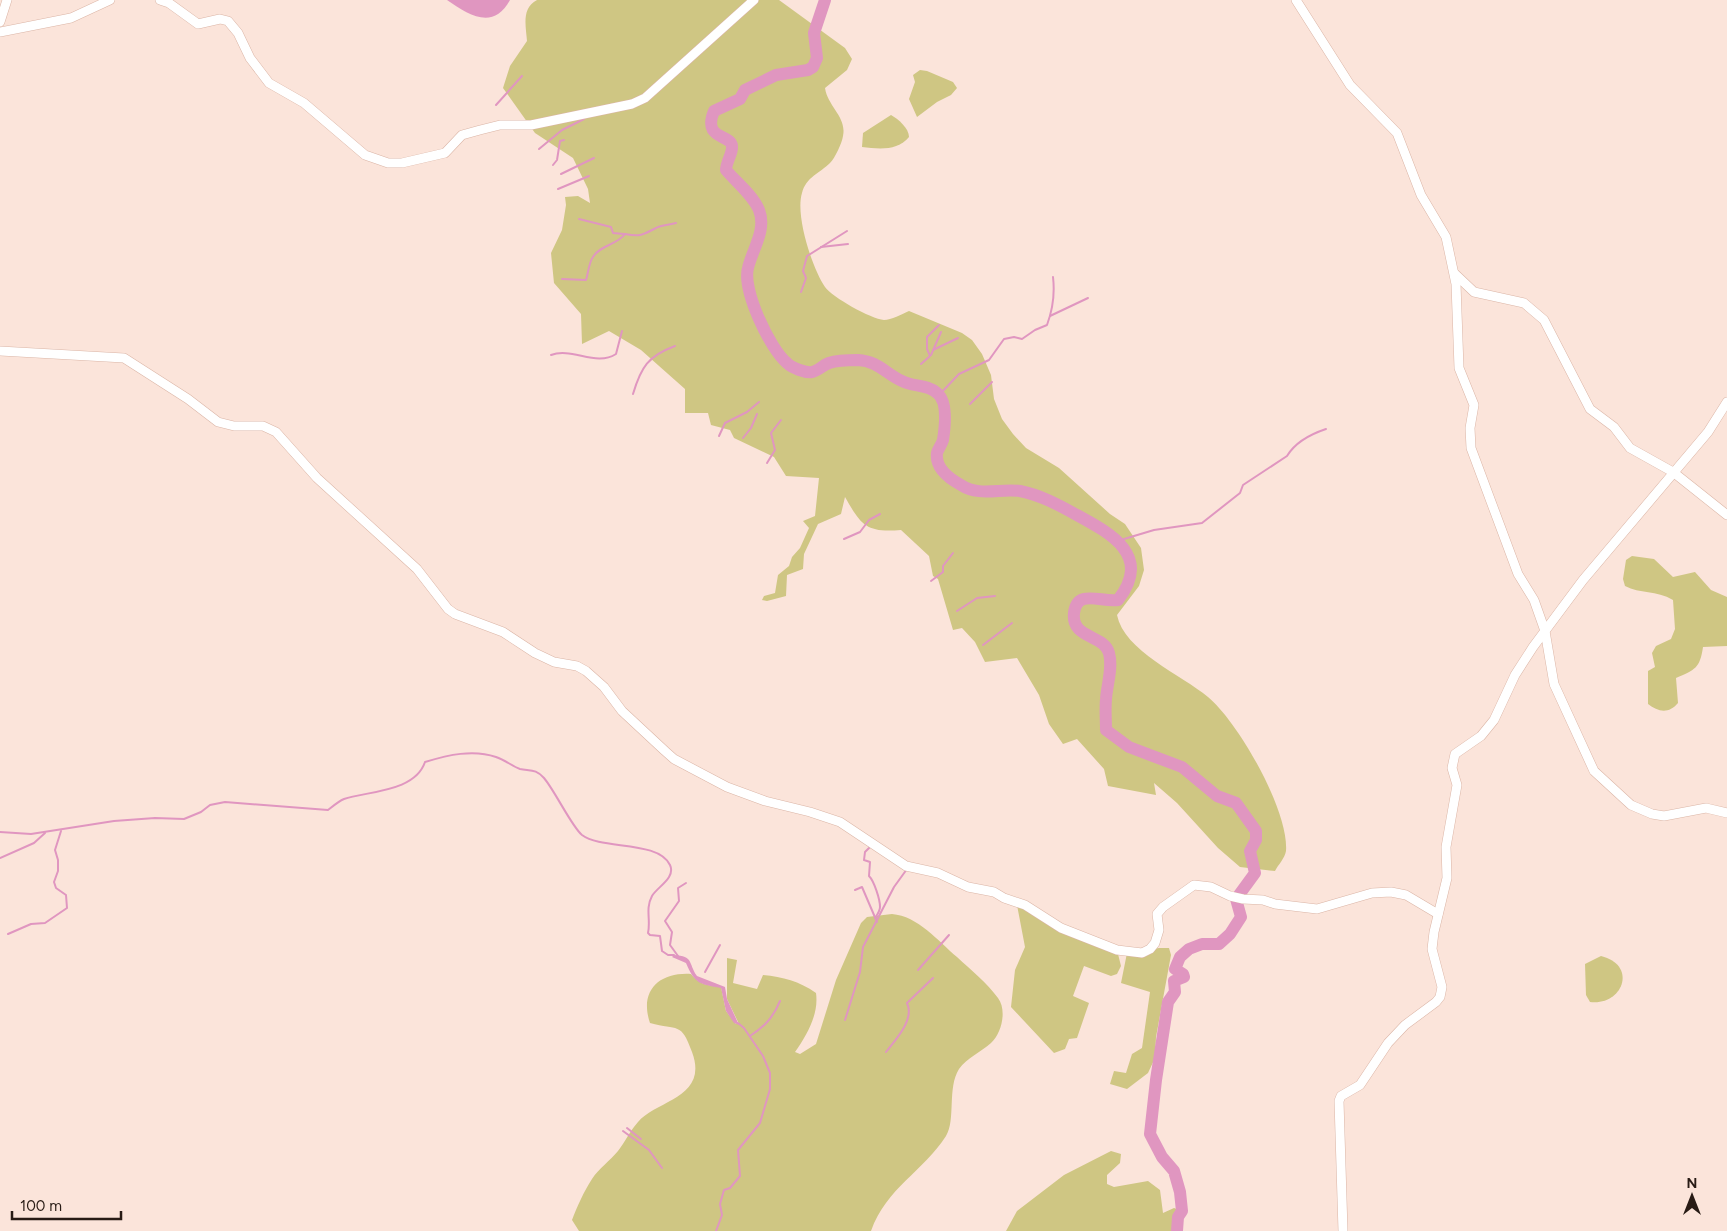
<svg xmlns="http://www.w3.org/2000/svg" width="1727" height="1231" font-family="Figtree,sans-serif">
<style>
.green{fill:#cfc683}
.water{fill:#e096c0}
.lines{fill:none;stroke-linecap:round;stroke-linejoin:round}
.stream{stroke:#e096c0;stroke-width:2}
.river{stroke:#e096c0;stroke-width:12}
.minor-casing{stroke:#dbb5a6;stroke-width:10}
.minor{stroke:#fff;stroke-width:9}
</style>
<rect width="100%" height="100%" fill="#fbe4da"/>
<g class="green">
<path d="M537,0h242l66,48 7,11 -5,11 -22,18c3,19 22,29 18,48 -1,7 -8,22 -13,27 -10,10 -24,14 -28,30 -7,22 10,75 23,94 7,10 46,32 59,33 7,0 18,-6 25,-9l53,22 10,7 10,14 9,21 3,24 8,20 11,15 13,14 33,20 51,46 15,10 16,24 3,22 -5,16 -22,29c7,36 65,60 91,82 31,26 81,114 78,154 -1,7 -8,14 -11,20l-35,-4 -22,-19 -41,-45 -23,-20 2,12 -48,-9 -4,-17 -27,-30 -14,5 -14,-20 -10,-29 -22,-37 -32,4 -10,-20 -13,-14 -9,2 -15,-51 -5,-3 -4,-20 -28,-26c-35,3 -40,-5 -56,-33l-4,17 -23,10 -14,30 -1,15 -16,6 -1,21 -19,5 -5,-1 2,-4 11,-3 3,-18 11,-9 3,-9 8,-9 9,-20 -6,-7 12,-5 4,-38 -33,-2 -12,-19 -40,-19 -4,-8 -19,-5 -3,-12h-23v-24l-44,-39 -32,-19 -27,13 -1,-30 -27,-31 -3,-30 11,-23 4,-25 -1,-8 13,-1 12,7 -2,-14 -15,-31 -38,-25 -32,-45 7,-22 17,-25c-1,-14 -6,-33 10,-41z"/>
<path d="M920,70l7,1 26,11 4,6 -6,7 -14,7 -20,15 -8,-18 6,-17 -2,-7z"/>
<path d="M891,115c7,4 18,13 18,22 -11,14 -30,12 -47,10l1,-14z"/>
<path d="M1632,556l22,3 19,18 22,-5 16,18 16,7v49l-24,1c-3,21 -8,23 -27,31l2,25c-9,11 -20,9 -30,1v-33l7,-4 -3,-14 4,-7 15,-7 4,-10 -2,-29c-17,-10 -33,-6 -48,-14l-2,-7 3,-19z"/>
<path d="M1017,905l100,45 4,16 -4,8 -6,2 -27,-10 -11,30 16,7 -12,35 -8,1 -4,10 -11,4 -43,-46 4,-37 10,-23z"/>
<path d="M892,914c26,2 46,27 65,43 14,13 30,26 41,41 9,12 4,35 -7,45 -10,9 -24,15 -32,26 -12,19 -3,51 -13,67 -23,36 -59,51 -75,95h-292l-7,-11c5,-13 12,-29 20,-41 7,-11 18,-18 26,-28 7,-9 12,-20 20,-29 19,-22 71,-24 54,-70 -11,-31 -14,-21 -42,-29 -11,-32 9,-51 41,-49 9,11 16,11 30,13l5,24 10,13h3l-12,-25v-41l10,2 -4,23 24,6 6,-14c20,2 36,6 53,18 3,21 -9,42 -21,59l5,2 16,-10 20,-64 25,-57 6,-6z"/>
<path d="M1159,948h10l2,7 -15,82 -1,21 -7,15 -21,16 -17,-5 4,-13 12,2 6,-19 10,-6 8,-56 -29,-9 6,-30z"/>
<path d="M1601,956c37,9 22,50 -11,46l-4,-7 -1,-31z"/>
<path d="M1111,1151l10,3 -1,9 -13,12v9l7,3 34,-6 12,9 3,23 11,-5 8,3 -4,7 -1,13h-171l11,-20 47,-36z"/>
</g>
<g class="water">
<path d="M447,0h63c-17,31 -41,15 -63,0z"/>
<path d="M674,955c20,1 14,8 23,21l28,11 2,12 12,26 -5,-2 -8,-12 -5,-23c-22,-4 -26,-4 -35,-25l-14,-6z"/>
</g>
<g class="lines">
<g class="stream">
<path d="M496,105l26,-29"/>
<path d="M539,149l23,-19 22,-11"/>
<path d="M553,165l4,-5 3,-19 4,-1"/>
<path d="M561,174l33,-16"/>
<path d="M558,189l31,-13"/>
<path d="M579,219l32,8 2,6 11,1"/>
<path d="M821,247l27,-3"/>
<path d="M562,279l24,1c2,-6 3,-18 7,-23 7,-12 24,-12 32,-23 16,3 17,1 31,-6 5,-3 14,-3 20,-5"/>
<path d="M801,292l5,-14 -3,-7 4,-15 40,-25"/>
<path d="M1050,316l38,-18"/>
<path d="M933,350l25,-12"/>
<path d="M551,355c21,-8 45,12 65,-1l6,-23"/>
<path d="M931,355l10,-23"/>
<path d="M921,364l9,-8 -3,-7v-12l12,-12"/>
<path d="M633,394c8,-27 15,-38 42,-48"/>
<path d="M939,395l20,-21 30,-14 15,-21 10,-2 8,2 13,-9 12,-5c6,-16 8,-31 6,-48"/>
<path d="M970,404l22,-22"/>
<path d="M719,436l6,-13 22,-11 12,-10"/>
<path d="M743,438l8,-10 6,-14"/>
<path d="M767,463l8,-13 -4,-17 10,-13"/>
<path d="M844,539l16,-7 9,-12 11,-6"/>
<path d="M1123,547l1,-8 30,-9 48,-7 38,-30 3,-8 44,-29c9,-15 24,-22 39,-27"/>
<path d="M931,581l12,-9v-6l10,-13"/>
<path d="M957,611l20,-13 18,-2"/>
<path d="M983,645l29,-22"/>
<path d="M0,832l31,2 83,-13 41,-3 29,1 17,-7 9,-7 15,-3 103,8c5,-4 11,-9 16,-11 24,-8 71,-7 81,-37 23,-7 48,-13 71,-5 9,3 16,9 24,12 11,2 16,0 24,9 11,13 28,49 38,57 20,15 76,5 88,30 6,13 -13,22 -18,31 -7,13 -1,24 -4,37l2,2 10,1 2,15 6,4h6"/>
<path d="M870,847l-5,5 -1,8 6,2 -1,14c5,5 11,23 11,31 0,4 -3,8 -5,11"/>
<path d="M0,858l34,-15 11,-10"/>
<path d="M855,890l7,-3 15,35"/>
<path d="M8,934l23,-10 14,-1 22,-15 -1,-13 -10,-7 -2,-6 4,-11v-11l-3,-10 6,-19"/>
<path d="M678,956l-8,-11 2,-13 -7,-11 14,-20 -1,-13 8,-5"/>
<path d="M918,970l31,-35"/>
<path d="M705,972l15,-27"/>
<path d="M845,1020l15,-48 3,-25 31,-60 13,-18"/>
<path d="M750,1036c14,-9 23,-18 30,-35"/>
<path d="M886,1052c9,-12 29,-32 21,-49l26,-25"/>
<path d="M627,1128l14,11"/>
<path d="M623,1131l26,19 13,18"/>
<path d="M716,1231l6,-16 -2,-11 4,-14 6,-2 10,-12 -2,-26 22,-27 10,-34v-16l-7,-17 -19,-28 -6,-5"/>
</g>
<path class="river" d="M825,0l-11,33 3,25 -4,9 -5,3 -32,5 -31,15 -5,9 -26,12c-12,29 17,23 18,35 1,7 -6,16 -6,24 10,12 27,25 33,40 8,20 -7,40 -11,58 -6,22 22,81 39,95 5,5 18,10 25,9 6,-1 11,-7 17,-9 9,-3 20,-3 29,-3 20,1 28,14 44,21 11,6 25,3 35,12 11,8 8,34 6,47 -1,4 -5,9 -6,13 -2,15 13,26 24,32 18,12 40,3 59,6 20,4 37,13 55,23 35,19 78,41 43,86 -16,3 -41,-12 -44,13 -3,26 30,21 35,40 4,15 -2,31 -3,46 -1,10 0,21 0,31l23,17 53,20 35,29 19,7 20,28v9l-6,11 5,22 -19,26 5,18 -11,17 -11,10h-17l-13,5 -9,8 -5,12 8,5 1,3 -10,4 1,11 -7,10 -12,78 -6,54 12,23 12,14 6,21 2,19 -4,6 -1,14"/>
<defs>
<g id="minor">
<path d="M160,0l9,3 29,21 22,-5 8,2 10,12 12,25 19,25 35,20 61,52 23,8h14l43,-10 17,-18 18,-5 20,-5h31l101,-21 13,-6 109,-98"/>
<path d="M1296,0l54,85 47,48 24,62 25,42 10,47 3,84 15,37 -4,23 1,20 47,126 16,26 11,31 9,53 40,87 37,34 21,9 12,2 42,-8 21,5"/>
<path d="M0,22l7,-22"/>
<path d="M0,32l71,-14 39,-18"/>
<path d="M1455,274l19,18 50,11 20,17 46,89 24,18 16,21 43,24 54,43"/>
<path d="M0,351l124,7 64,41 30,23 16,4h29l13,6 41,46 100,91 31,40 7,5 48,18 32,21 19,9 23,4 9,5 18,16 18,24 43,40 9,8 53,28 38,14 45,11 30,10 66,44 32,7 30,14 26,5 10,6 21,7 36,23 56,22 25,3 8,-4 5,-6 4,-13 -2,-16 6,-7 31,-22 17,2 19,9 13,3 20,1 12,4 42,5 55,-16 19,-1 15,3 32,19"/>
<path d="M1343,1231l-4,-130 2,-5 19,-11 28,-42 17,-18 31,-23 4,-5 2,-10 -10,-38 2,-17 13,-54 -1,-31 11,-62 -5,-17 3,-14 26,-18 13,-16 21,-45 18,-28 50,-67 125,-148 19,-30"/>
</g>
</defs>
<use href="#minor" class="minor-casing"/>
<use href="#minor" class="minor"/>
</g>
<g transform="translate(1692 1196)" stroke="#fbe4da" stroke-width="4" paint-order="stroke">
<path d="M0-4L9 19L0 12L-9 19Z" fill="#281b15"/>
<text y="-8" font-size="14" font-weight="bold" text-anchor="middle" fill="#281b15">N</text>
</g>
<path d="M12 1211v8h109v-8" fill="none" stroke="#281b15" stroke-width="2.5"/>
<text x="20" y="1211" font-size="15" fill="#281b15" stroke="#fbe4da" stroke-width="4" paint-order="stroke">100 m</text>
</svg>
